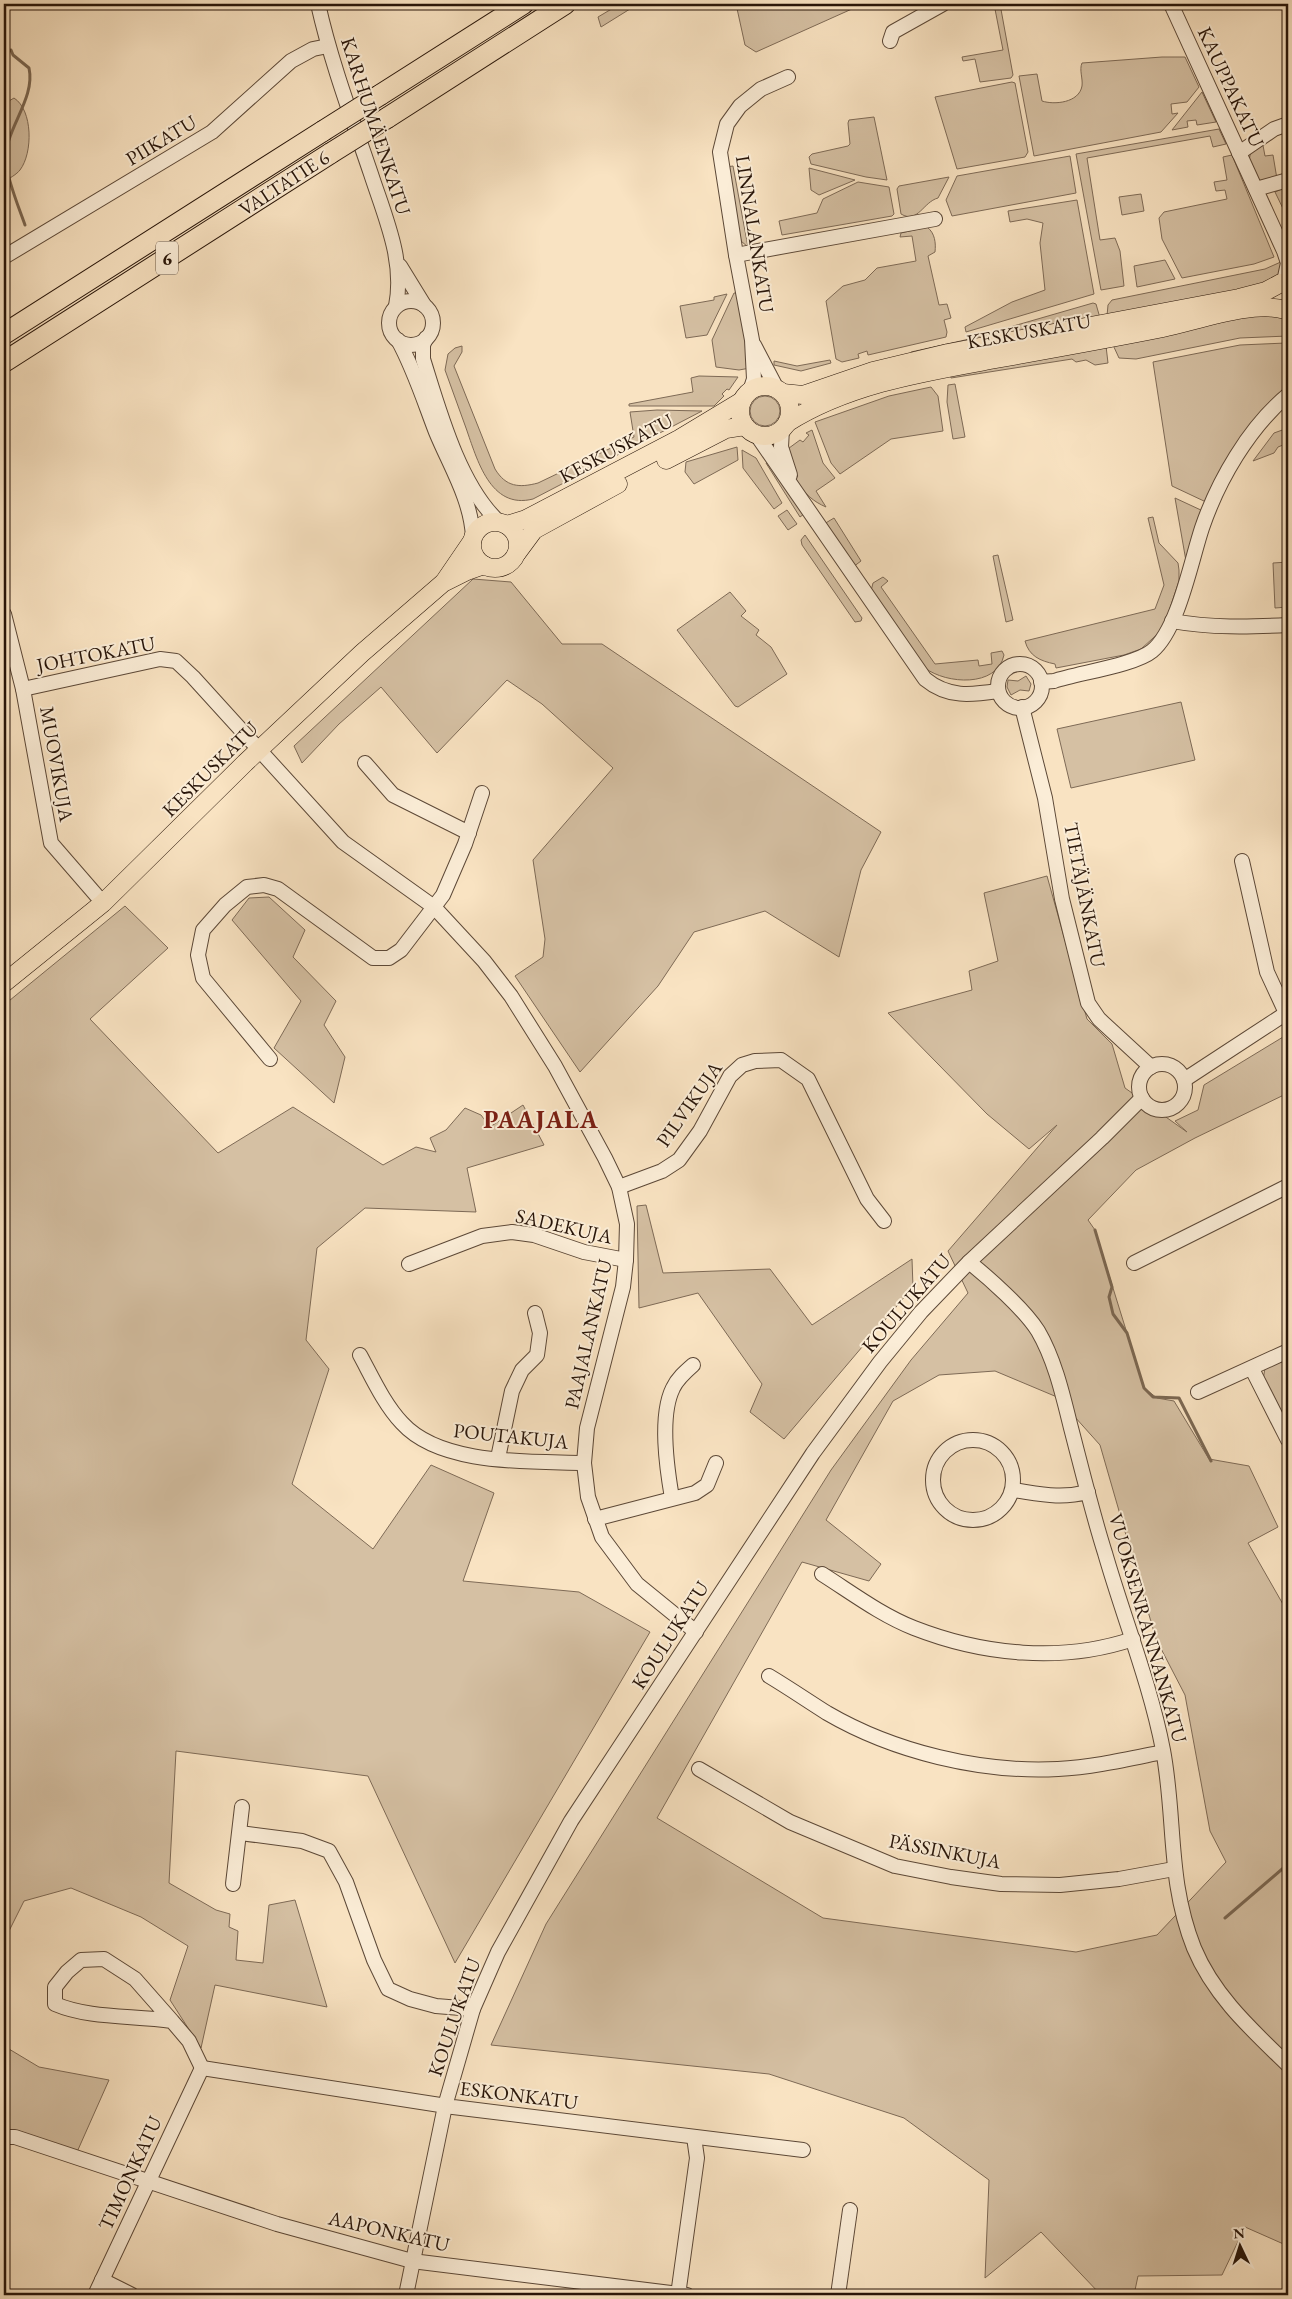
<svg xmlns="http://www.w3.org/2000/svg" width="1292" height="2299" font-family="'EB Garamond',serif">
<style>
.green{fill:#d5c0a3;stroke:#7e6a56;fill-rule:evenodd}
.lines{fill:none;stroke-linecap:round;stroke-linejoin:round}
.stream{stroke:#7b6752;stroke-width:3}
.minor-casing{stroke:#5c4837;stroke-width:16}
.major-casing{stroke:#281509;stroke-width:19}
.highway-casing{stroke:#281509;stroke-width:22}
.minor{stroke:#fbedd7;stroke-width:14}
.major{stroke:#f9e3c2;stroke-width:18}
.highway{stroke:#f9e3c2;stroke-width:20}
.highway-bridge-casing{stroke:#281509;stroke-width:22;stroke-linecap:butt}
.highway-bridge{stroke:#f9e3c2;stroke-width:20}
.labels{text-anchor:middle;dominant-baseline:central;stroke-width:4;stroke-linejoin:round;paint-order:stroke}
.shield{fill:#fbedd7;stroke:#675647;stroke-width:1}
.shield-label{font-size:19px;font-weight:bold;fill:#281509}
.street-label{font-size:20px;fill:#281509;stroke:#fbedd7}
.district-label{font-size:25px;font-weight:bold;letter-spacing:1px;fill:#7a1f14;stroke:#fbedd7}
</style>
<rect width="100%" height="100%" fill="#f9e3c2"/>
<filter id="stains"><feTurbulence type="fractalNoise" baseFrequency=".004" numOctaves="4"/><feColorMatrix values="0 0 0 0 .2 0 0 0 0 .09 0 0 0 0 .02 0 0 0 .5 -.17"/></filter>
<radialGradient id="worn" r=".72"><stop offset=".6" stop-color="#630" stop-opacity="0"/><stop offset="1" stop-color="#630" stop-opacity=".3"/></radialGradient>
<g class="green">
<path d="M620,4h18l-37,23 -3,-10z"/>
<path d="M736,4h127l-107,48 -11,-7z"/>
<path d="M994,4h6l13,71 -2,3 -31,4 -5,-23 -12,2 -1,-4 41,-7z"/>
<path d="M1162,57h23l14,30 -12,15 -16,2 1,10 6,-1 -17,19 -127,24 -15,-80 18,-2 5,27c12,4 37,2 40,-15 1,-8 -3,-16 0,-23z"/>
<path d="M1012,82l3,1 13,69 -3,5 -68,12 -22,-72z"/>
<path d="M1202,92l14,30 -19,3 -1,-5 -9,1 1,6 -16,3z"/>
<path d="M14,98c19,12 19,55 6,72 -3,4 -11,9 -16,11v-77z"/>
<path d="M874,117l13,63 -21,-3 -55,-13 -2,-7 3,-3 36,-8 2,-2 -2,-21 1,-3z"/>
<path d="M1219,129l7,15 -13,3 -3,-11 -123,22 13,82 15,-2 5,13 4,35 -23,4 -25,-136z"/>
<path d="M1262,140l3,16 8,-1 4,24 -18,3 -10,-21 2,-11z"/>
<path d="M1232,155l42,102 -20,7 -72,14 -20,-39 -3,-21 5,-6 63,-13 -2,-9 -9,1 -2,-9 13,-2 -4,-23z"/>
<path d="M1070,156l6,37 -124,23 -6,-16 11,-24z"/>
<path d="M733,166l15,81 -7,-6 -15,-74z"/>
<path d="M809,168l46,12 -36,15 -8,-5z"/>
<path d="M949,177l-11,21c-15,4 -20,26 -37,16l-4,-25 2,-3z"/>
<path d="M858,182l31,5 5,27 -2,2 -110,19 -3,-14 38,-8 6,-14z"/>
<path d="M1288,186v33l-13,-27z"/>
<path d="M1141,194l3,17 -22,4 -3,-18z"/>
<path d="M1077,200l17,94 -128,38 -1,-5 47,-25 33,-12 -5,-47 3,-20 -16,-4 -17,3 -2,-11z"/>
<path d="M927,227c8,6 9,16 8,25l-7,4 11,49 8,-1 4,14 -7,2 3,12 -1,5 -78,18 -1,-4 -9,3 1,4 -17,4 -6,-3 -10,-58 17,-15 22,-6 12,-12 39,-7 -4,-25 -12,1 1,-4z"/>
<path d="M1165,260l10,19 -38,8 -3,-21z"/>
<path d="M1283,261l-1,10 -12,14 -358,72 -1,-5 54,-12 128,-37 3,1 4,14 7,-2 1,-11 4,-5 153,-31z"/>
<path d="M734,293h3l13,75 -11,2 -23,-3 -4,-27z"/>
<path d="M727,294l-20,41 -21,3 -6,-32 34,-6v-3z"/>
<path d="M1263,310c20,6 25,3 25,26l-48,2 -104,21 -17,-1 -6,-13 -7,1 2,17 -13,2 -9,-5 -10,2 -4,-3 -121,19 -1,-7z"/>
<path d="M1286,343l2,2v41l-82,116 -34,-16 -19,-124 87,-17z"/>
<path d="M462,346v6l-8,14 41,103c11,18 24,19 43,14l96,-46 -4,-25 27,-2 45,1 -169,88c-43,11 -56,-40 -67,-71 -7,-19 -14,-39 -21,-58l3,-16 7,-6z"/>
<path d="M830,360l1,3 -30,8 -27,-6v-4l23,5z"/>
<path d="M699,376l39,1 -9,13 -2,-1 -5,5 2,2 -10,10h-85v-2l64,-12 -2,-14z"/>
<path d="M955,384l10,53 -12,2 -6,-37 1,-17z"/>
<path d="M931,387l7,9 5,35 -52,8 -51,35 -9,-11 -16,-41 74,-26z"/>
<circle cx="765" cy="411" r="15"/>
<path d="M1288,428v15l-10,4 -4,6 -21,8 21,-28z"/>
<path d="M812,430l11,33 12,15 -19,13 10,16c-26,-11 -32,-31 -41,-56l15,-11 3,2 6,-7 -3,-2z"/>
<path d="M737,447l1,13 -44,24 -9,-12 1,-10z"/>
<path d="M742,450l14,8 26,45 -8,6 -31,-41z"/>
<path d="M770,461l34,53 -4,3 -34,-54z"/>
<path d="M1175,498l28,13 -17,50z"/>
<path d="M787,510l10,14 -9,6 -10,-14z"/>
<path d="M1153,517l6,26 19,20 1,7v11l-16,48 -22,20 -17,6 -68,13 -1,-4c-15,-3 -26,-8 -30,-23l130,-32 9,-24 -16,-67z"/>
<path d="M834,518l27,43 -8,6 -29,-43z"/>
<path d="M805,535l57,83 -1,3 -6,1 -53,-77 -1,-5z"/>
<path d="M998,555l15,65 -7,2 -13,-66z"/>
<path d="M1288,562v45l-13,1 -2,-45z"/>
<path d="M883,577l5,4 -7,6 54,77 43,-4 1,6 13,-2 -1,-11 11,-2 2,4c-7,33 -58,29 -79,13l-54,-77 2,-8z"/>
<path d="M473,579l38,3 51,62h40l279,188 -20,38 -22,87 -74,-46 -71,21 -36,54 -78,86 -65,-96 28,-19 2,-18 -12,-79 80,-92 -71,-64 -35,-24 -70,73 -56,-66 -42,37 -37,39 -8,-17z"/>
<path d="M730,592l16,19 -5,5 18,14 -3,5 15,12 16,27 -49,33 -3,-1 -58,-76z"/>
<path d="M1026,676l5,8 -2,7 -9,-1 -9,5 -4,-8 1,-7 10,1z"/>
<path d="M1181,702l14,58 -124,28 -14,-59z"/>
<path d="M1047,876l40,143 25,25 13,44 62,44 -12,-11 23,-11 6,-25 84,-51v59l-93,45 -59,32 -48,50 7,10 49,158 13,10 17,3 35,58 40,7 29,61 -30,16 40,70v633l-43,-19 -23,48 -84,1 -4,19h-33l-60,-63 -56,46 4,-98 -85,-62 -135,-44 -278,-29 55,-121 285,-454 80,-110 57,-67 -20,-42 109,-126 -28,24 -42,-35 -99,-101 84,-23 -3,-19 29,-10 -14,-68zM995,1371l62,26 43,48 56,194 29,56 25,136 16,31 -69,73 -81,17 -253,-34 -166,-100 145,-256 67,19 12,-17 -55,-44 67,-119 46,-26z"/>
<path d="M269,897l36,33 -12,27 43,44 -12,24 21,32 -11,46 -60,-55 27,-47 -69,-81 17,-22z"/>
<path d="M125,906l43,42 -78,71 128,134 75,-46 90,58 33,-18 20,5 -6,-14 16,-8 19,-22 16,7 9,12 33,-22 21,40 -77,23 9,44 -111,-4 -48,40 -11,92 23,29 -37,115 81,65 58,-84 63,28 -31,88 116,11 71,40 -195,331 -87,-187 -192,-25 -7,132 47,27 14,4 -1,13 9,4 -2,29 27,3 6,-58 26,-5 32,107 -112,-22 -14,63 -31,-48 18,-54 -47,-29 -70,-29 -47,13 -20,40v-936z"/>
<path d="M646,1205l17,68 107,-4 42,56 100,-66 1,28 -129,152 -34,-27 12,-28 -64,-91 -59,15 -2,-102z"/>
<path d="M1288,1358v69l-25,-47 2,-12z"/>
<path d="M4,2046l35,21 70,13 -32,72 -73,-15z"/>
</g>
<g class="lines">
<g class="stream">
<path d="M4,23l3,12"/>
<path d="M11,50l2,5 16,13c7,32 -26,63 -23,94 1,17 13,46 19,63"/>
<path d="M1095,1230l17,57 -3,10 4,17 14,19 17,55 9,9 26,1 32,63"/>
<path d="M1225,1918l63,-54"/>
</g>
<defs>
<g id="minor">
<path d="M318,4c13,58 34,114 53,170 14,43 34,87 25,132"/>
<path d="M1171,4l113,247 4,12 -3,14"/>
<path d="M890,41l3,-9 50,-28"/>
<path d="M1239,153l35,-24 14,-5"/>
<path d="M1256,189l32,-9"/>
<path d="M736,255l199,-36"/>
<path d="M4,257l208,-125 79,-71 22,-12 15,-3"/>
<path d="M400,266l24,39"/>
<circle cx="411" cy="323" r="22"/>
<path d="M426,338l-3,7v14c16,51 36,126 76,163"/>
<path d="M398,340c16,29 26,61 38,92 14,34 35,67 37,105"/>
<path d="M754,345l23,44"/>
<path d="M750,391l4,-12 -2,-39 -16,-85 -16,-103 7,-28 13,-18 21,-17 27,-12"/>
<path d="M782,429l-1,18 9,28"/>
<path d="M756,434l169,245c23,19 46,16 73,12"/>
<path d="M4,614l19,75 28,154 52,60"/>
<path d="M1172,621c39,7 77,6 116,4"/>
<circle cx="1020" cy="686" r="22"/>
<path d="M1041,682l13,-1c24,-8 81,-16 98,-30 26,-21 39,-90 50,-123 16,-47 47,-101 86,-133"/>
<path d="M23,689l137,-30 16,2 17,16 150,165 91,65 50,54 27,35 44,70 50,92 14,29 8,37 -1,36 -3,27 -36,141 -3,35 4,34 14,40 35,47 59,48"/>
<path d="M1022,707l23,91 17,101 26,104 11,16 52,48"/>
<path d="M365,763l28,32 76,38"/>
<path d="M1242,861l25,111 19,41"/>
<path d="M270,1059l-67,-81 -5,-23 5,-25 22,-25 22,-18 17,-2 14,4 95,69h16l12,-8 42,-55 22,-51 17,-51"/>
<circle cx="1162" cy="1087" r="23"/>
<path d="M1184,1080l104,-68"/>
<path d="M619,1187l43,-16 17,-11 21,-29 30,-55 12,-11 13,-4 26,-1 27,19 59,120 17,22"/>
<path d="M969,1262c20,16 55,47 69,69 17,29 25,65 33,97 11,42 21,84 34,125 19,66 45,130 58,197 13,69 4,130 31,198 20,48 58,82 94,117"/>
<path d="M1134,1263l154,-77"/>
<path d="M409,1264l73,-28 30,-4 22,3 50,17 42,8"/>
<path d="M360,1355c12,22 24,49 42,68 39,43 128,38 182,40"/>
<path d="M1252,1369l36,71"/>
<path d="M1198,1392l90,-41"/>
<circle cx="973" cy="1480" r="40"/>
<path d="M498,1458l14,-67 10,-21 15,-15 3,-22 -5,-20"/>
<path d="M1013,1490c28,4 47,9 75,2"/>
<path d="M672,1498c-5,-29 -13,-82 1,-110 4,-9 12,-16 20,-23"/>
<path d="M595,1519l100,-26 12,-8 9,-22"/>
<path d="M822,1574c30,19 59,41 92,54 69,27 148,35 219,11"/>
<path d="M769,1676c20,12 39,25 58,37 67,39 154,60 231,56 36,-2 70,-10 105,-17"/>
<path d="M699,1769l91,53 105,44 56,11 50,7 59,1 59,-6 55,-10"/>
<path d="M240,1833l62,8 27,10 17,31 28,78 14,29 22,10 26,7 37,3"/>
<path d="M233,1884l9,-77"/>
<path d="M172,2021l-37,-42 -31,-20 -23,1 -14,12 -12,15v17c35,15 78,11 117,17l17,20 13,27"/>
<path d="M202,2068l251,39 350,43"/>
<path d="M4,2137h11l262,87 135,37 275,34"/>
<path d="M102,2280l30,15"/>
<path d="M95,2295l107,-227"/>
<path d="M406,2295l39,-189 28,-97 25,-57 73,-131 242,-368 67,-91 41,-50 48,-50 133,-124 40,-40"/>
<path d="M678,2295l19,-137 -3,-21"/>
<path d="M838,2295l12,-85"/>
</g>
<g id="major">
<circle cx="765" cy="411" r="25"/>
<path d="M783,393l20,2 70,-24 75,-18 291,-55 27,-7 15,-8"/>
<path d="M787,423c61,-39 138,-51 209,-64 56,-10 112,-20 167,-31 34,-7 91,-28 122,-18"/>
<path d="M666,460l60,-31 19,-3"/>
<circle cx="495" cy="545" r="23"/>
<path d="M507,525l19,-6 153,-80 63,-38"/>
<path d="M517,553l17,-23 84,-46"/>
<path d="M444,582l28,-41"/>
<path d="M4,983l99,-80 142,-140 117,-110 81,-70 24,-12 17,-6"/>
</g>
<g id="highway">
<path d="M380,95l143,-91"/>
<path d="M387,118l178,-114"/>
<path d="M4,334l319,-203"/>
<path d="M4,362l327,-209"/>
</g>
</defs>
<use href="#minor" class="minor-casing"/>
<use href="#major" class="major-casing"/>
<use href="#highway" class="highway-casing"/>
<use href="#minor" class="minor"/>
<use href="#major" class="major"/>
<use href="#highway" class="highway"/>
<defs>
<g id="highway-bridge">
<path d="M323,131l57,-36"/>
<path d="M331,153l56,-35"/>
</g>
</defs>
<use href="#highway-bridge" class="highway-bridge-casing"/>
<use href="#highway-bridge" class="highway-bridge"/>
</g>
<g class="labels">
<rect class="shield" x="156" y="241.5" width="22" height="33" rx="4"/>
<g class="shield-label">
<text x="167" y="258">6</text>
</g>
<g class="street-label">
<text transform="translate(1231 87) rotate(65)">KAUPPAKATU</text>
<text transform="translate(376 126) rotate(72)">KARHUMÄENKATU</text>
<text transform="translate(161 140) rotate(-31)">PIIKATU</text>
<text transform="translate(284 183) rotate(-33)">VALTATIE 6</text>
<text transform="translate(755 234) rotate(81)">LINNALANKATU</text>
<text transform="translate(1029 331) rotate(-10)">KESKUSKATU</text>
<text transform="translate(616 448) rotate(-28)">KESKUSKATU</text>
<text transform="translate(96 654) rotate(-11)">JOHTOKATU</text>
<text transform="translate(57 764) rotate(80)">MUOVIKUJA</text>
<text transform="translate(210 769) rotate(-45)">KESKUSKATU</text>
<text transform="translate(1085 895) rotate(79)">TIETÄJÄNKATU</text>
<text transform="translate(689 1104) rotate(-55)">PILVIKUJA</text>
<text transform="translate(564 1226) rotate(13)">SADEKUJA</text>
<text transform="translate(906 1303) rotate(-49)">KOULUKATU</text>
<text transform="translate(588 1334) rotate(-77)">PAAJALANKATU</text>
<text transform="translate(511 1436) rotate(6)">POUTAKUJA</text>
<text transform="translate(1148 1628) rotate(74)">VUOKSENRANNANKATU</text>
<text transform="translate(670 1635) rotate(-57)">KOULUKATU</text>
<text transform="translate(945 1851) rotate(11)">PÄSSINKUJA</text>
<text transform="translate(454 2017) rotate(-71)">KOULUKATU</text>
<text transform="translate(519 2095) rotate(7)">ESKONKATU</text>
<text transform="translate(130 2173) rotate(-65)">TIMONKATU</text>
<text transform="translate(389 2231) rotate(13)">AAPONKATU</text>
</g>
<g class="district-label">
<text x="541" y="1119">PAAJALA</text>
</g>
</g>
<rect width="1292" height="2299" fill="none" stroke="#f9e3c2" stroke-width="20"/>
<rect x="5" y="5" width="1282" height="2289" fill="none" stroke="#281509" stroke-width="2.5"/>
<rect x="10" y="10" width="1272" height="2279" fill="none" stroke="#281509"/>
<g transform="translate(1240 2246) rotate(356)" stroke="#fbedd7" stroke-width="4" paint-order="stroke">
<path d="M0-4L9 19L0 12L-9 19Z" fill="#281509"/>
<text y="-8" font-size="14" font-weight="bold" text-anchor="middle" fill="#281509">N</text>
</g>
<rect width="100%" height="100%" filter="url(#stains)"/>
<rect width="100%" height="100%" fill="url(#worn)"/>
</svg>
